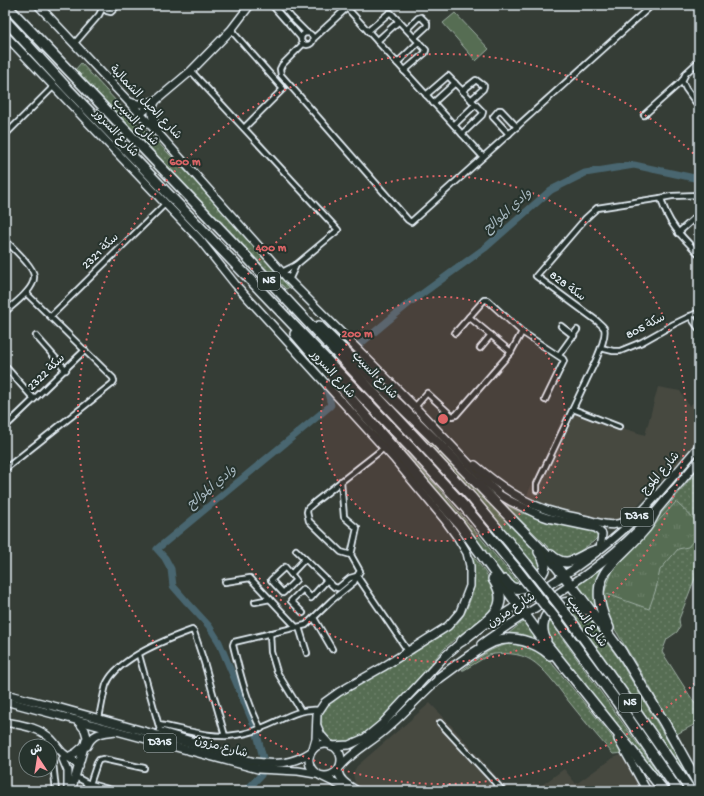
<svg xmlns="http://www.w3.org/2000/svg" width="704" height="796" font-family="'Gochi Hand','Playpen Sans Arabic',sans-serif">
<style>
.built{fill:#474941}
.grass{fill:url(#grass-dots);stroke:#9fafa5}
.park{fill:url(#park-tufts);stroke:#9fafa5}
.garden{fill:#566d52;stroke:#9fafa5}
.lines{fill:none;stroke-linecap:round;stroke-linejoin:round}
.river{stroke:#49666f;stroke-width:7}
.street-casing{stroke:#e8f1f8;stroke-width:8}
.secondary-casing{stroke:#e8f1f8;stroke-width:10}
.primary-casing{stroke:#e8f1f8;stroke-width:10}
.highway-casing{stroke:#e8f1f8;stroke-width:12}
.street{stroke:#26332d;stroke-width:4.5}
.secondary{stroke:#26332d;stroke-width:7}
.primary{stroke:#26332d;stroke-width:7}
.highway{stroke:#26332d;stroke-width:9}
.highway-bridge-casing{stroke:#e8f1f8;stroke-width:12;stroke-linecap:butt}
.highway-bridge{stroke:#26332d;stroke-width:9}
.ring{fill:none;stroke:#db6466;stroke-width:2;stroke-dasharray:2 4}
.labels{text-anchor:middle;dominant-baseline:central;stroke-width:4;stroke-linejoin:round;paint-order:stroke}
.shield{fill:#26332d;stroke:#aeb8bb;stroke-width:1}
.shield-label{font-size:11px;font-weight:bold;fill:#e8f1f8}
.street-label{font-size:12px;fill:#e8f1f8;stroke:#26332d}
.water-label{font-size:13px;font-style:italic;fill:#a8b9c1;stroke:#26332d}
.centre{fill:#db6466;stroke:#26332d;stroke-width:2}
.ring-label{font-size:12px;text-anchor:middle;font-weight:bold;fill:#db6466;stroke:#26332d;stroke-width:4;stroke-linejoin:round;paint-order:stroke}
</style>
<defs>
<pattern id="grass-dots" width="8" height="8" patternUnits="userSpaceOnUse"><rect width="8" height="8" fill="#566d52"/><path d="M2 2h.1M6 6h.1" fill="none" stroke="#6e826c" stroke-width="1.8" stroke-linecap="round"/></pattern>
<pattern id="park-tufts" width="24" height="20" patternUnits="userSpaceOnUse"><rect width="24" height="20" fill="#566d52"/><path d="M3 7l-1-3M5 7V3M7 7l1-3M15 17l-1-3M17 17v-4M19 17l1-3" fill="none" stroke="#6e826c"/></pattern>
</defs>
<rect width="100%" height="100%" fill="#353d36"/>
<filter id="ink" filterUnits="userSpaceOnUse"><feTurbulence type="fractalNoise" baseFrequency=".025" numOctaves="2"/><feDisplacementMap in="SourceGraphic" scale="8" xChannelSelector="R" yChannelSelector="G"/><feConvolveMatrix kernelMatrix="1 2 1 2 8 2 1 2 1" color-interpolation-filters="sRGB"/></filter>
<g filter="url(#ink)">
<g class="built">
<path d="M658,387l22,4 9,15 10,-8v42l-28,34 -14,10 -31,35 -9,4 -59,-12 -4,-4 -9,-2 -19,-8 41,-88h6l46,18 26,8z"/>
<path d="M430,703l18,19 61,69 -153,-1 -3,-17 4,-7z"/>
<path d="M623,754l24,37h-113l30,-22 12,15 35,-25z"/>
</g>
<g class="grass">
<path d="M81,63l62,67 4,1 65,68 78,88 -4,2 -76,-77 -135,-142z"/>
<path d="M402,412l88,90 51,55 -1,17 -141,-161z"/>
<path d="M391,436l52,57 78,93h-5l-9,-7 -32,-41 -86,-101z"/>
<path d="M699,468v100l-20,51 1,8 -3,5 -10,7 -5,13 37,58v12l-24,13 -25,-48 -42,-69 -5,-19v-14l13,-22 52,-57z"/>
<path d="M502,503l20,10 48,13 24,5 4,6 -5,5 -23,16h-11l-31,-31z"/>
<path d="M470,552c11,15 26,30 25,50 -1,14 -22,23 -32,31 -7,5 -14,11 -21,18 -19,19 -81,110 -112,88 -4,-2 -7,-6 -8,-9 -4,-9 -3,-15 2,-23 7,-8 24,-16 33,-21 24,-13 48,-27 71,-42 12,-8 27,-15 35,-28 6,-10 12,-28 12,-40 -1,-8 -3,-16 -5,-24z"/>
<path d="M603,567l-8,21v20l-18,-23z"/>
<path d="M569,604l17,10 32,44 72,120 -3,2 -123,-175z"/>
<path d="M547,617l112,157 2,8 -115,-145z"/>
<path d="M524,621l14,20 -13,-4h-21z"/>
<path d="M513,643l16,3 16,9 65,79 12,19 -9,1c-16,-18 -32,-37 -47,-56 -10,-13 -21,-29 -35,-38 -12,-7 -28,-8 -42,-5l-25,15h-2c18,-13 29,-23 51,-27z"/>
</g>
<path class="park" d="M676,502l23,22v10l-11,13 -10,2 -18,21 -4,19 -7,20 -45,-16 9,-23z"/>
<path class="garden" d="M455,13l34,36 -13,12 -33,-38z"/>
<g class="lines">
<g class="river">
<path d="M359,345l49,-41 77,-56 66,-58 34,-17 49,-8 65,14"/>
<path d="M323,374l8,31 -1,1"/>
<path d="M186,601l-13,-15 -2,-17 -6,-11 -8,-9 172,-142"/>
<path d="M187,602l22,24 10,16 37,88 7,28"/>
<path d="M246,791l15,-16"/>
</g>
<defs>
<g id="street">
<path d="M99,5l8,6 4,1 7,-7"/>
<path d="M272,5l14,16"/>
<path d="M281,5l10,12"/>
<path d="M347,8l136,149"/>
<path d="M293,19l14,14"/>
<path d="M289,24l12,14"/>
<path d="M407,29l11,-11 3,-1 6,6v3l-12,11"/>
<path d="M231,30l52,59 -39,39"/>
<path d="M368,31l21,-18h2l35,37 -1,3 -21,18"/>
<circle cx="307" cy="39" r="6"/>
<path d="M313,39l37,-34"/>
<path d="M377,41l22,-20"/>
<path d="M74,44l25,-29 5,-10"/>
<path d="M303,44l-21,21 -2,4 1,6 127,145 3,2 241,-217"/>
<path d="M699,61l-13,12 -4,8 4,8 13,18"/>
<path d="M397,63l22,-21"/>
<path d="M191,71l147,159 -42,35 -14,7"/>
<path d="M462,91l14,-11 8,6 -1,3 -12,11"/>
<path d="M426,95l22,-19 35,36 -1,3 -20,19"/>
<path d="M433,103l22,-20"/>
<path d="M644,115l38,-34"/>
<path d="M454,125l21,-20"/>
<path d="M509,134l-16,-17 6,-7h2l16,17"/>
<path d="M5,135l49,-49"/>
<path d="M661,198l11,-2 27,-1"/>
<path d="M678,233l21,-19"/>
<path d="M5,240c7,7 29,27 29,36 1,13 -20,28 -29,36"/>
<path d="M289,280l7,-15"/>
<path d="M51,316l115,-113"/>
<path d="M690,316l9,13"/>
<path d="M469,317l42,35"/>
<path d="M561,326l13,10"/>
<path d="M455,333l29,-33h3l35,32 41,27 1,2 -19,39"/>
<path d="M36,336l30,34"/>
<path d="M480,348l11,-13"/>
<path d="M601,348l12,3h7l22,-9 32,-18 25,-12"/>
<path d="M559,355l18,-25"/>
<path d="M5,366l29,33"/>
<path d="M415,407l12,-14 25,23 4,-1 55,-63 11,-20"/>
<path d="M573,409l46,18"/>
<path d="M5,427l80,-77"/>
<path d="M5,469l107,-85 2,-3 -1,-3 -87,-85"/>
<path d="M341,481l3,36 13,11 -6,27"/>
<path d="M537,490v-6l59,-124c3,-7 11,-25 8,-32 -2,-3 -5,-5 -7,-7l-61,-45 49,-57 12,-11 64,-10c6,25 21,39 38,56"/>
<path d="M296,550l38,37 4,1 12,-10 7,-2 3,-5 -9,-16 -10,-3 -32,-31 -2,-9 1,-4 7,-6 69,-54"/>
<path d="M285,567l11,13 -13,13 -12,-13z"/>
<path d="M291,574l14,-15"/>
<path d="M225,582l25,-4 47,50"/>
<path d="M255,602l15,-3"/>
<path d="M303,613l-12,-12 12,-12 8,9 16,-18"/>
<path d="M314,618l18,31"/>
<path d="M299,627l8,26"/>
<path d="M270,633l1,19 6,20 24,39"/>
<path d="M139,655l21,75 2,1 33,10 4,4"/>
<path d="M99,718c2,-10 4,-22 7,-33 10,-26 61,-46 86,-55l2,2 10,30 21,74"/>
<path d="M440,723l63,68"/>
<path d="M159,725c23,4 53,14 76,10 8,-1 18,-3 26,-7 20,-7 36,-20 58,-18"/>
<path d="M261,729c-14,-26 -21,-56 -28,-84l1,-3 72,-17 26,-25 22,-18 3,-6 51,75"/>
<path d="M53,763l3,28"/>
<path d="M76,777l11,6 28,8"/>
<path d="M90,784l7,-21 2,-3 4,-1 41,9"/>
<path d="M85,791l2,-8"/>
</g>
<g id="secondary">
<path d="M38,5l121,129 128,144 128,129 72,76 13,12 10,6 29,14 9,3 48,10 6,6 -2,15"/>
<path d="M5,35l195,205 35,44 160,176 50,60 13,18 9,15 3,13v20l-10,26 -12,14 -65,41 -44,25 -14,10 -8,12 -1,25 -3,10"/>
<path d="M130,102c8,4 16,1 24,-1"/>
<path d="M155,102c-6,11 -2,17 3,28"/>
<path d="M140,114l51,-43 40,-41 19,-25"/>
<path d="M475,465c22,19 45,36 72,45 12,4 24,6 36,9 23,5 31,11 52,-3"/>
<path d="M5,722c16,3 35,5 47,18 4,4 7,10 12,14 6,5 11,6 15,12"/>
<path d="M317,726l4,9 9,10"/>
<path d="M618,739l29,52"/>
<path d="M87,746c6,-14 16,-13 29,-15"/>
<path d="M68,757l9,-5 8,-7"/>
<path d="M63,759l5,12v20"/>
<path d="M338,770c1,11 10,15 19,21"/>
<path d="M321,776l31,15"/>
<path d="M71,791l16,-54 -2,-7 -8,-10"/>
</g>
<g id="primary">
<path d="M652,516l47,-56"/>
<path d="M488,624c45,-30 93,-56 133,-92 29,-26 53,-57 78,-86"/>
<path d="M481,644c53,-38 112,-67 158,-115"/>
<path d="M5,694l52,13 198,55c21,3 38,2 56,-10"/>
<path d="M5,701l253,68 40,2 18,3"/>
<circle cx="325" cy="760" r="16"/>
<path d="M332,746l17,-1 16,-7 17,-14 63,-68 21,-18"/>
<path d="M340,767c12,-15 30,-24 45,-37 20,-17 37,-37 57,-54"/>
</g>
<g id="highway">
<path d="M6,5l236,247 174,186 55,59 55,66"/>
<path d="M5,20l63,69 341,357 55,60 54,65"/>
<path d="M319,326l118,116 116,120 29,37 40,54"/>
<path d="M295,334l165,191 84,116 120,150"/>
<path d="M551,555c18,17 29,-2 47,-5"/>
<path d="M505,580c2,3 5,7 9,8 12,3 29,-10 31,-22 0,-5 -3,-10 -6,-14"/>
<path d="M567,615l58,81 66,95"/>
<path d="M558,622l59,80 61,89"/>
<path d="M609,628c-27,-54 6,-63 36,-99 4,-4 7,-11 10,-16"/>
<path d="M546,640c-14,-25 21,-51 40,-30"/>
<path d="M462,641c19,-18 53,-30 31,-62"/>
<path d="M619,648l46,76 34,61"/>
<path d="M439,678c17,-12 36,-28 54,-36 19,-8 43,0 57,13"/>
</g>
</defs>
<use href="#street" class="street-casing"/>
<use href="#secondary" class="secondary-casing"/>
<use href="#primary" class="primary-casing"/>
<use href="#highway" class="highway-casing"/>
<use href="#street" class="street"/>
<use href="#secondary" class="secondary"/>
<use href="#primary" class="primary"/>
<use href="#highway" class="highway"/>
<defs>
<g id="highway-bridge">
<path d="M526,563l41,52"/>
<path d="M518,571l40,51"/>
</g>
</defs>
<use href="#highway-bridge" class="highway-bridge-casing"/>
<use href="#highway-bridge" class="highway-bridge"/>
</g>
</g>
<circle cx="443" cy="419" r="122" fill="#db6466" fill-opacity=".12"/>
<g class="ring">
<circle cx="443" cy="419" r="122"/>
<circle cx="443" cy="419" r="243"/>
<path d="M699 679A365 365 0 1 1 699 159"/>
</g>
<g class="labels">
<g class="shield">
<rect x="258" y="272" width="22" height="18" rx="3"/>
<rect x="621" y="508" width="32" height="18" rx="3"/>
<rect x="619" y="694" width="22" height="18" rx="3"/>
<rect x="144" y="734" width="32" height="18" rx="3"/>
</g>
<g class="shield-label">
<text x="269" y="281">N5</text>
<text x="637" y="517">D315</text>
<text x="630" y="703">N5</text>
<text x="160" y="743">D315</text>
</g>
<g class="street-label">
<text transform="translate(145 103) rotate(46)">شارع الحيل الشمالية</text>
<text transform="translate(135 123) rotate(46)">شارع السيب</text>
<text transform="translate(115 134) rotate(47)">شارع السرور</text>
<text transform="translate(101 252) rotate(-44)">سكة 2321</text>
<text transform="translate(567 287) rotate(37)">سكة 828</text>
<text transform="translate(646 327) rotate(-27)">سكة 805</text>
<text transform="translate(47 373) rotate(-44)">سكة 2322</text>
<text transform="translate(332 375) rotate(48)">شارع السرور</text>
<text transform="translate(374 376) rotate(47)">شارع السيب</text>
<text transform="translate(661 474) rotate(-49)">شارع الموج</text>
<text transform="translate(512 611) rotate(-33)">شارع مزون</text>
<text transform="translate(586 622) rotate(54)">شارع السيب</text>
<text transform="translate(221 748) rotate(15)">شارع مزون</text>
</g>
<g class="water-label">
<text transform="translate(508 212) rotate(-42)">وادي الموالح</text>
<text transform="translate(212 488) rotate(-40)">وادي الموالح</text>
</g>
</g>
<circle cx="443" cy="419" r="6" class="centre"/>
<g class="ring-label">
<text x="185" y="165">600 m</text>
<text x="271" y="251">400 m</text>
<text x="357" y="337">200 m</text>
</g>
<rect width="704" height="796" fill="none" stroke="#26332d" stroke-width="20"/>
<rect x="10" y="10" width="684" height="776" fill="none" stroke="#e8f1f8" stroke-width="1.5" filter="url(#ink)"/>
<g transform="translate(38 758) rotate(348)"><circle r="19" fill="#26332d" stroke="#747f7e"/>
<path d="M0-3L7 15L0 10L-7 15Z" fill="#ff9aa2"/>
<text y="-6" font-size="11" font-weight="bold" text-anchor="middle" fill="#e8f1f8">ش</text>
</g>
</svg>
